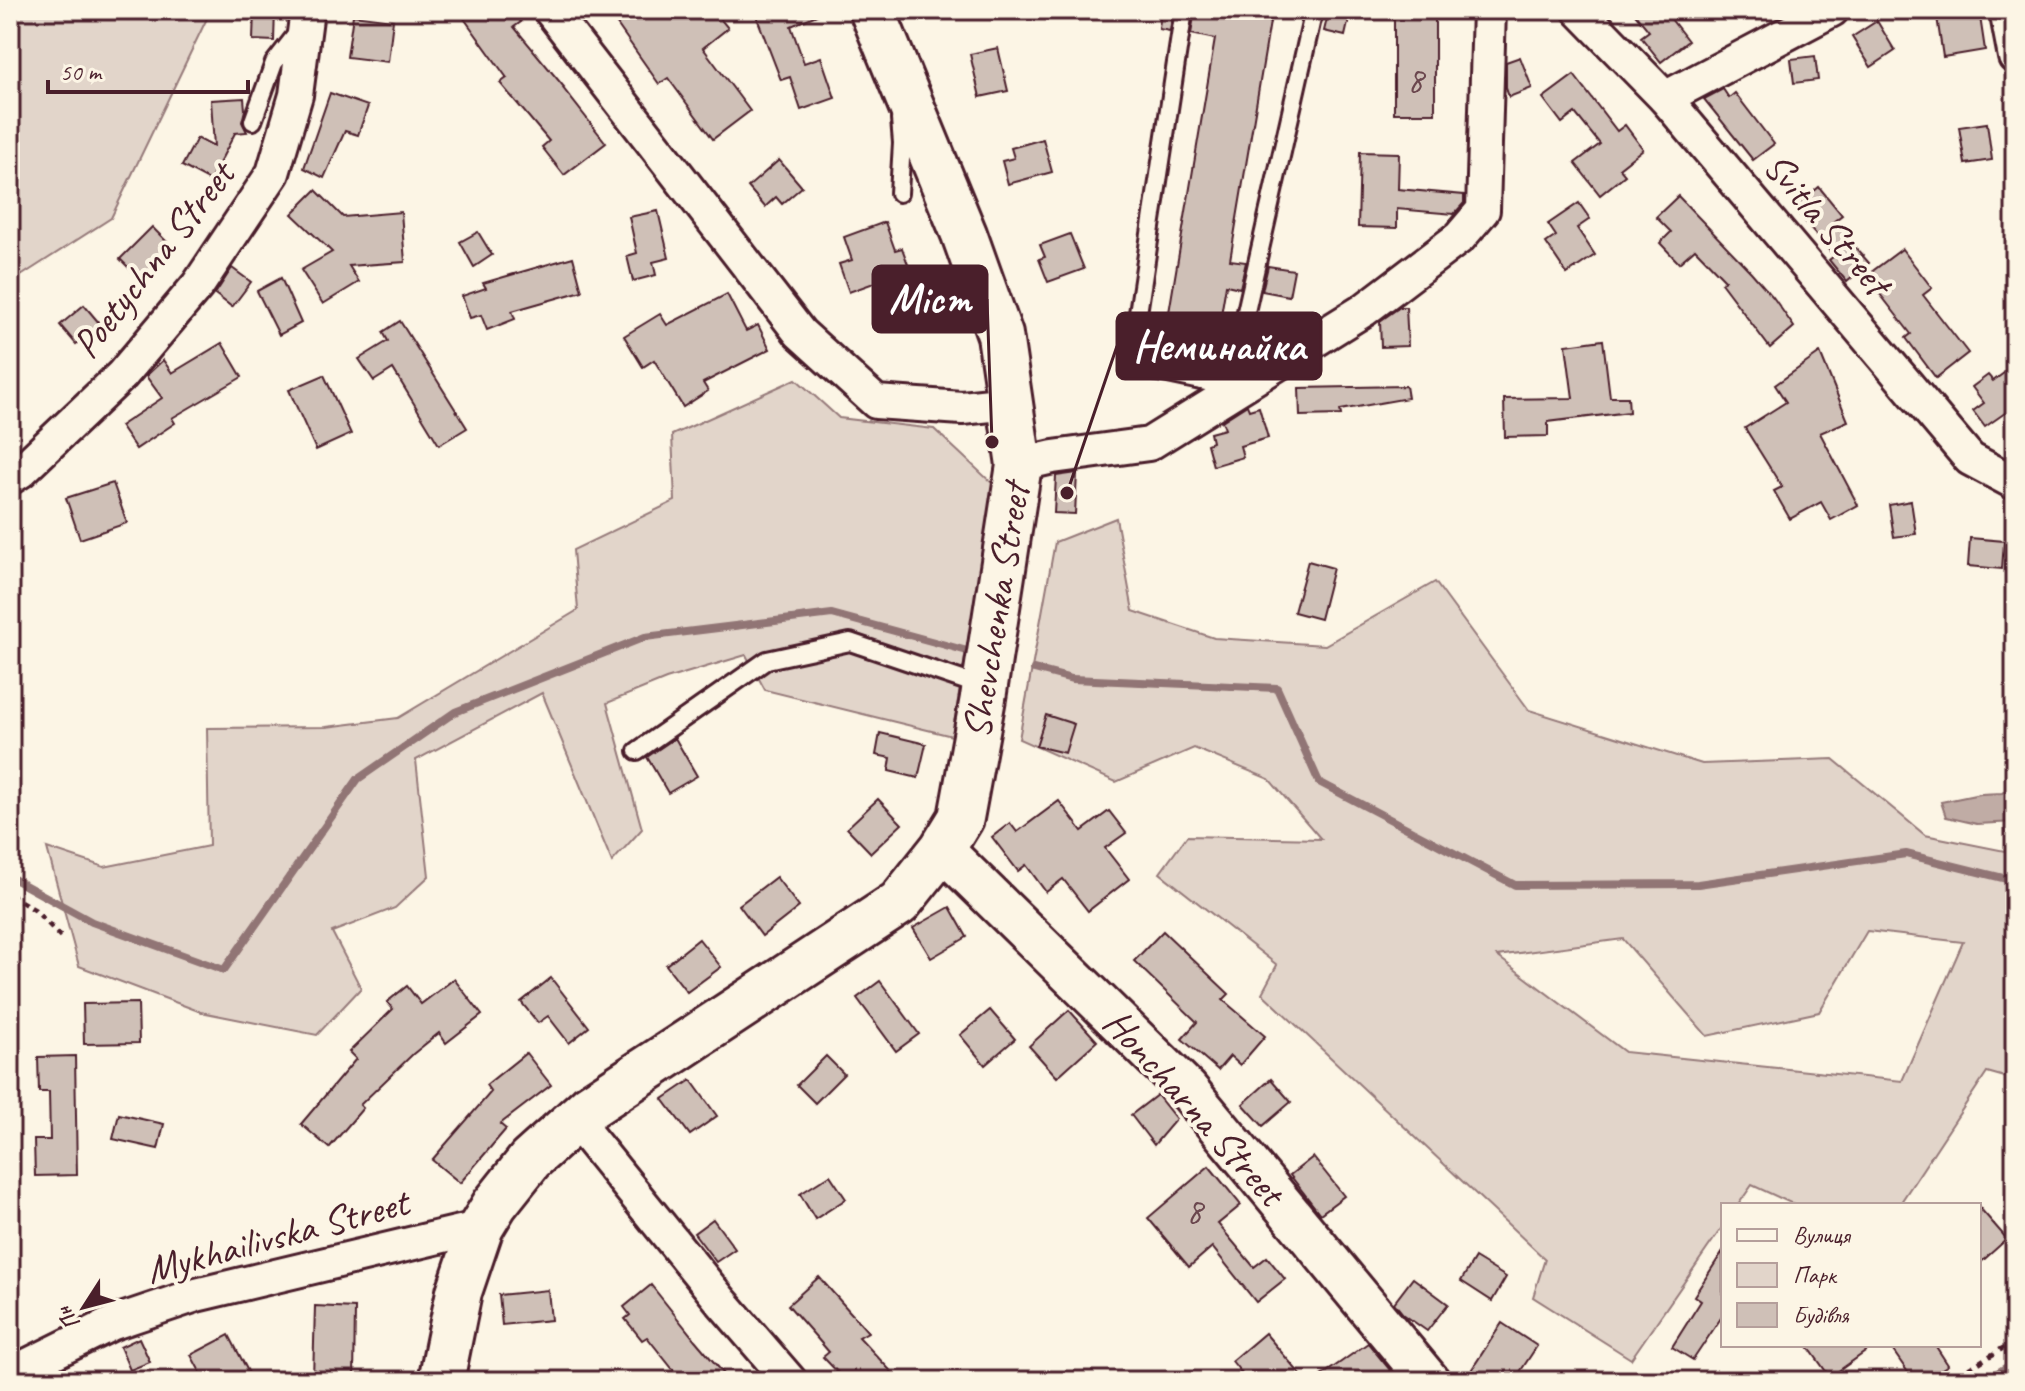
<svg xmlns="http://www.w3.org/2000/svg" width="2025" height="1391" font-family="Caveat,sans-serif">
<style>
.green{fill:#e2d5ca;stroke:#967a7a;stroke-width:2;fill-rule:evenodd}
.water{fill:#c0aca5;stroke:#917474;stroke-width:2}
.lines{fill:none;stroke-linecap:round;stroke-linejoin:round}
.stream{stroke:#917474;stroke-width:8}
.building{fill:#cfc0b7;stroke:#4a1f2b;stroke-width:2}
.service-casing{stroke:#4a1f2b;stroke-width:22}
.minor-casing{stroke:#4a1f2b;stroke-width:38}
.tertiary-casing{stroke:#4a1f2b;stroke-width:46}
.secondary-casing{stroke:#4a1f2b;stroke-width:50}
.path{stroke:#4a1f2b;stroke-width:5;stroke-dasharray:6 6;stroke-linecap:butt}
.service{stroke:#fcf5e5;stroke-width:16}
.minor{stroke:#fcf5e5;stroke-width:32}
.tertiary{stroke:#fcf5e5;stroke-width:40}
.secondary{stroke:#fcf5e5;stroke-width:44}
.labels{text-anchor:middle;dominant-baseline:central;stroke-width:8;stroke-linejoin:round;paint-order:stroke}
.number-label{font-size:36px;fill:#6b474e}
.street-label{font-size:40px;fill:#4a1f2b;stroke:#fcf5e5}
.leader{fill:none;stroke:#4a1f2b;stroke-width:3}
.callout-dot{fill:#4a1f2b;stroke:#fcf5e5;stroke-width:3}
.callout{fill:#4a1f2b;stroke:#4a1f2b;stroke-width:3}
.callout-label{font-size:42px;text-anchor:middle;font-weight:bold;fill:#fff}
</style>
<rect width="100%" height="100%" fill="#fcf5e5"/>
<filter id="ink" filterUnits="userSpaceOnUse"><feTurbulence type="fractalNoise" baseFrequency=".0125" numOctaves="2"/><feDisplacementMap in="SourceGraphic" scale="16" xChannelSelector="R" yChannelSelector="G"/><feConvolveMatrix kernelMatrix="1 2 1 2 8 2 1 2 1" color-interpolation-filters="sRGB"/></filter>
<g filter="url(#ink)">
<g class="green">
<path d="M10,10h201l-100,208 -101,65z"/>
<path d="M796,379l43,39 95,11 60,56 -42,251 -187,-46 -19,-35 -80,24 -59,24 35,126 -30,33 -70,-169 -126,67 13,116 -34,32 -63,24 29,56 -44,47 -116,-23 -122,-46 -32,-118 57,19 105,-21 -2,-118 119,-1 72,-9 180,-108 -5,-60 102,-49 -3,-66z"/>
<path d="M1116,518l17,93 81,27 111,7 110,-63 94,128 173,54 131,-5 92,76 90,18v227l-28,-8 -88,133h-104l-43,-20 -14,20h-15v21l-92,133 -98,-62 12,-38 -283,-266 15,-28 -117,-92 27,-37 134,3 -52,-60 -75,-31 -78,34 -97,-43 36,-197zM1867,931l96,11 -61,139 -277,-29 -128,-96 126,-17 84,97 112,-24z"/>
</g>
<path class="water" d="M2015,784v38l-38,2 -31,-7 -5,-15 39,-8 22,-1z"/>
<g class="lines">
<g class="stream">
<path d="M1034,669l38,10 205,9 42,94 196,103 183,-1 208,-30 109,27"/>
<path d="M10,877l82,45 132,48 134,-191 97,-67 190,-75 187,-23 139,38"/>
<path d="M1985,1381l30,-19"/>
</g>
</g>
<g class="building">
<path d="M254,10h21l-1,31 -21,-1z"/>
<path d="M458,10h54l9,12 -7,5 50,60 -1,1 43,55 -42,32 -22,-28 7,-6 -49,-58 7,-5z"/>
<path d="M607,10h106l15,18 -25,20 47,63 -37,28 -45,-61 -9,6z"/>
<path d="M754,10h74l-37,16 13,37 17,-6 14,41 -34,12 -11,-33 -9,3z"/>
<path d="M1161,10h12l-3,21 -11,-2z"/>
<path d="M1195,10h77l-42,250 16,2 -6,26 -14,-3 -14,84 -51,-9 54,-321 -24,-5z"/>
<path d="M1329,10h22l-6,26 -21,-5z"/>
<rect x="1394" y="10" width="41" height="103"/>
<path d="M1632,10h32l24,31 -27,21 -20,-25 8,-6z"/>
<path d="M1936,10h43l6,40 -42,7z"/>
<path d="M353,15l40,5 -5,42 -41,-5z"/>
<path d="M1877,21l18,30 -24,16 -19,-30z"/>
<path d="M998,48l10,43 -28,6 -10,-43z"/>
<path d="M1815,56l3,24 -24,3 -3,-24z"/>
<path d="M1520,57l12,31 -23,9 -3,-9v-26z"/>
<path d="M1574,75l43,56 8,-6 18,24 -24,19 6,7 -25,20 -25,-32 25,-19 -25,-31 -13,10 -19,-25z"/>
<path d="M1723,89l6,9 6,-5 39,51 -21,16 -49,-61z"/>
<path d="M330,93l38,13 -10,29 -13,-4 -21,47 -20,-10z"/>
<path d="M244,98l1,12 -3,12 5,10 -12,1 -25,48 -28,-15 15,-28 17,9 -3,-47z"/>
<path d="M1987,123l5,37 -27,4 -6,-37z"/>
<path d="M1043,139l9,33 -44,12 -6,-23 12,-3 -3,-10z"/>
<path d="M1360,152l39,1 -1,36 66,6v8l-10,11 -57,-5v19l-39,-1z"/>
<path d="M779,160l23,27 -20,17 -6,-7 -11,10 -17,-20z"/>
<path d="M1819,187l23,28 -9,7 36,41 -22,19 -18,-22 5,-4 -40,-48z"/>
<path d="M316,190l27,27 58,-5 4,50 -56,4 10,16 -36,22 -22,-34 31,-18 -40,-38z"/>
<path d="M1678,196l73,76 22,25 21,30 -24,21 -49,-65 4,-3 -30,-31 -16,14 -19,-20 11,-11 -15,-15z"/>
<path d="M1579,203l11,16 -13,9 18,27 -28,19 -21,-31 10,-7 -8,-12z"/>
<path d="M658,211l11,47 -16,4 3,13 -23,6 -6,-25 10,-3 -8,-36z"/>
<path d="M885,222l10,28 7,-2 8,22 -61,22 -10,-28 13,-4 -8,-23z"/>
<path d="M152,227l22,22 -32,32 -22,-22z"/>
<path d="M478,232l14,23 -18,12 -14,-25z"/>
<path d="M1070,234l14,35 -36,13 -9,-23 6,-2 -5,-12z"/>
<path d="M1902,249l30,39 -9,7 45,58 -32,25 -30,-40 5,-4 -45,-58z"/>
<path d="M573,257l9,34 -70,20 3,8 -28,11 -6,-15 -11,3 -8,-22 24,-8 -3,-5z"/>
<path d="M1268,266l26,4 -5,26 -27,-5z"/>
<path d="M232,268l19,14 -19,25 -17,-13z"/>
<path d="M281,278l20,45 -22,12 -22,-44z"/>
<path d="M727,294l19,37 12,-6 12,24 -67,34 5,8 -25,16 -29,-47 -11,7 -19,-31 36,-22 7,11z"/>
<path d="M84,305l16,19 -24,20 -16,-19z"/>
<path d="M1400,307h6l2,39 -27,1 -1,-26z"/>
<path d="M400,321l67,107 -28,17 -46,-76 -19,12 -15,-22 29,-18 -5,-9z"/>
<path d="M1603,340l7,57h18l1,15 -81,10v14l-43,1 -1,-38 69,-1 -7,-53z"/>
<path d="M222,343l20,34 -70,41 3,5 -39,26 -16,-23 42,-28 -16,-22 17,-16 9,13z"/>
<path d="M1820,353l28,68 -28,12 38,72 -27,15 -10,-18 -31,17 -16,-28 8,-4 -37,-59 41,-26 -11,-17z"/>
<path d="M2015,365v41l-30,21 -12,-16 11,-8 -12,-16 16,-12 5,6z"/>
<path d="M324,375l27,59 -35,16 -27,-60z"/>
<path d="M1406,386l2,12 -68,12 1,5 -41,1 -1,-28z"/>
<path d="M1247,405l2,5 10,-3 9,31 -28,8 3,11 -30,9 -6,-22 5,-2 -2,-9 15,-4 -3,-8z"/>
<path d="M1077,473l-2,41 -21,-1 2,-37z"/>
<path d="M113,483l14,40 -47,16 -14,-41z"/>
<path d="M1911,501l5,33 -22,3 -5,-32z"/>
<path d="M1970,538l34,3 -2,28 -34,-3z"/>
<path d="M1308,561l25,7 -13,51 -26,-7z"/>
<path d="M1046,715l28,9 -9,29 -29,-7z"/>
<path d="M880,733l46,11 -8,34 -29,-7 2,-13 -15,-3z"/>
<path d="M675,738l22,38 -29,17 -21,-36z"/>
<path d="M878,799l24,25 -31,29 -24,-25z"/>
<path d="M1059,801l23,30 27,-20 17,22 -21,15 24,31 -41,32 -25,-32 -17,13 -20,-27 -8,6 -26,-34 18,-14 7,9z"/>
<path d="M776,877l23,30 -37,29 -23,-31z"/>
<path d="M950,907l17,30 -36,21 -18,-30z"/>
<path d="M1163,931l66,63 -6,6 42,36 -25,29 -10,-9 -12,14 -36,-31 15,-17 -63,-61z"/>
<path d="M699,939l22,28 -34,25 -21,-27z"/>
<path d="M551,978l38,49 -20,16 -21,-27 -10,7 -17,-21z"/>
<path d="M454,979l28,36 -36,28 -7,-10 -26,21 -53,51 3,3 -34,40 -28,-24 55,-65 -7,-7 44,-43 -6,-7 20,-16 14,18z"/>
<path d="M880,981l39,53 -23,17 -39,-53z"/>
<path d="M138,1003l1,40 -55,1 -1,-40z"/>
<path d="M990,1010l25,29 -30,26 -25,-30z"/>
<path d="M1069,1010l28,31 -40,36 -28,-31z"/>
<path d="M526,1053l25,32 -51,39 6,5 -46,54 -28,-23 59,-68 -5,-7z"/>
<path d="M75,1056l2,119 -42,1 -1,-36h16l-1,-48h-10l-1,-35z"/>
<path d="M826,1056l18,18 -29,29 -18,-18z"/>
<path d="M1271,1079l20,23 -28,24 -20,-22z"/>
<path d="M691,1080l26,36 -27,19 -27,-36z"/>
<path d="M1157,1095l19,24 -22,26 -23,-30z"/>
<path d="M119,1114l45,10 -6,25 -45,-10z"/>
<path d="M1313,1157l31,39 -24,18 -30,-39z"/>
<path d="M1209,1166l32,39 -23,19 36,43 13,-10 18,22 -29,23 -44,-55 -23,20 -41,-49z"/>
<path d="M830,1175l16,24 -31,20 -15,-25z"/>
<path d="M1979,1207l28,32 -28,25z"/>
<path d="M713,1219l22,30 -19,13 -22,-29z"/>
<path d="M1723,1251v64l-30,45 -21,-13 29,-46 -7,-5z"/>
<path d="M1475,1258l31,19 -14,24 -31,-20z"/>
<path d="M819,1277l49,55 -9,5 41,44h-54l-23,-24 6,-5 -41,-47z"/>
<path d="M1413,1278l35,26 -21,27 -24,-17 -9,-11z"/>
<path d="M651,1285l44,55 35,41h-48l-35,-44 -5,3 -17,-21 5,-4 -6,-8z"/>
<path d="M548,1290l3,30 -49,5 -3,-30z"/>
<path d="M315,1306l40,2 -1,72 -41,-1z"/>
<path d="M1502,1323l35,23 -23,35h-24l-18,-12z"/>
<path d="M1265,1333l41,48h-58l-16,-20z"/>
<path d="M229,1335l24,46h-48l-14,-26z"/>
<path d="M139,1338l11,24 -20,8 -10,-23z"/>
<path d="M1368,1343l31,38h-85z"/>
<path d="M1807,1345h68l-45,32z"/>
<path d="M1889,1345h46l13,20 -24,16h-10z"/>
</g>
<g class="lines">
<defs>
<g id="service">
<path d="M1184,10l-54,356 104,22"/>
<path d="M253,121l21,-58 25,-32"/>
<path d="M899,193l3,-50 -2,-24"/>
<path d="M1229,387l85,-377"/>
<path d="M637,751l130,-91 83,-18 133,45"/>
</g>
<g id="minor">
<path d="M550,10l250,323 76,69 86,6 48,-5"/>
<path d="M1579,10l86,88 305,361 45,24"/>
<path d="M2006,10l9,47"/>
<path d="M1665,98l167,-88"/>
<path d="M1019,465l34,-8 96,-13 215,-134 96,-73 23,-27 6,-200"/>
<path d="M10,478l11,-7 101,-96 76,-90 75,-112 23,-78 11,-85"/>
<path d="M574,1119l147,182 69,80"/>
<path d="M10,1374l103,-51 83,-28 285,-68"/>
</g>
<path id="tertiary" d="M942,849l245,240 242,292"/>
<path id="secondary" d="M441,1381l18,-89 22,-65 14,-23 35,-44 59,-53 310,-204 43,-54 19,-31 22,-120 36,-233 -19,-130 -36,-101 -92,-224"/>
</defs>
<use href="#service" class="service-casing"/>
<use href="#minor" class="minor-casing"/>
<use href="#tertiary" class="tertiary-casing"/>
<use href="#secondary" class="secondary-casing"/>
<g class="path">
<path d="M10,895l25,15 29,30"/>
<path d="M1948,1381l67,-40"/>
</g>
<use href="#service" class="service"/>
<use href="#minor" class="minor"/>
<use href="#tertiary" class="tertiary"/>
<use href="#secondary" class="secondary"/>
</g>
</g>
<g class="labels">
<g class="number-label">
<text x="1415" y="80">8</text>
<text x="1194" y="1211">8</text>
</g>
<g class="street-label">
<text transform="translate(1827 224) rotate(50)">Svitla Street</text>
<text transform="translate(153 260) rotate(-52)">Poetychna Street</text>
<text transform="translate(996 611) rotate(-81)">Shevchenka Street</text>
<text transform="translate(1194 1107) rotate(48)">Honcharna Street</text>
<text transform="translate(277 1236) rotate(-15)">Mykhailivska Street</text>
</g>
</g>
<path class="leader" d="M992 442L987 299M1067 493L1117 346"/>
<g class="callout-dot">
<circle cx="992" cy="442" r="8"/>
<circle cx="1067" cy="493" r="8"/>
</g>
<g class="callout">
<rect x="873" y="266" width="114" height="66" rx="8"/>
<rect x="1117" y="313" width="204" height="66" rx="8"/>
</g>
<g class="callout-label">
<text x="930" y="313">Міст</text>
<text x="1219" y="360">Неминайка</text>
</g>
<rect width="2025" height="1391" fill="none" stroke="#fcf5e5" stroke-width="40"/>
<rect x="20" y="20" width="1985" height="1351" fill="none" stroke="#4a1f2b" stroke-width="3" filter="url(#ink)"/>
<rect x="1721" y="1203" width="260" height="144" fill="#fcf5e5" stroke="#b59f9b" stroke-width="2"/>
<rect x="1737" y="1229" width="40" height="12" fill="#fcf5e5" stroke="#b59f9b" stroke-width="2"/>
<text x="1793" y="1243" font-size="24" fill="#4a1f2b">Вулиця</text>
<rect x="1737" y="1263" width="40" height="24" fill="#e2d5ca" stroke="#b59f9b" stroke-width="2"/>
<text x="1793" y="1283" font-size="24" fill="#4a1f2b">Парк</text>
<rect x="1737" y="1303" width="40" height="24" fill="#cfc0b7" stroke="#b59f9b" stroke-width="2"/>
<text x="1793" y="1323" font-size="24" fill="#4a1f2b">Будівля</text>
<g transform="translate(84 1307) rotate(234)" stroke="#fcf5e5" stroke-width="6" paint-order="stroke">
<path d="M0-6L14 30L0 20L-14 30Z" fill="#4a1f2b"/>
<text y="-12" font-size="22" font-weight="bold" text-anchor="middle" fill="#4a1f2b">Пн</text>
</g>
<path d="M48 80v12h200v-12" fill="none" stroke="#4a1f2b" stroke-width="4"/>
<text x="60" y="80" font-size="24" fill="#4a1f2b" stroke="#fcf5e5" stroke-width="6" paint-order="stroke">50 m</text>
</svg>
